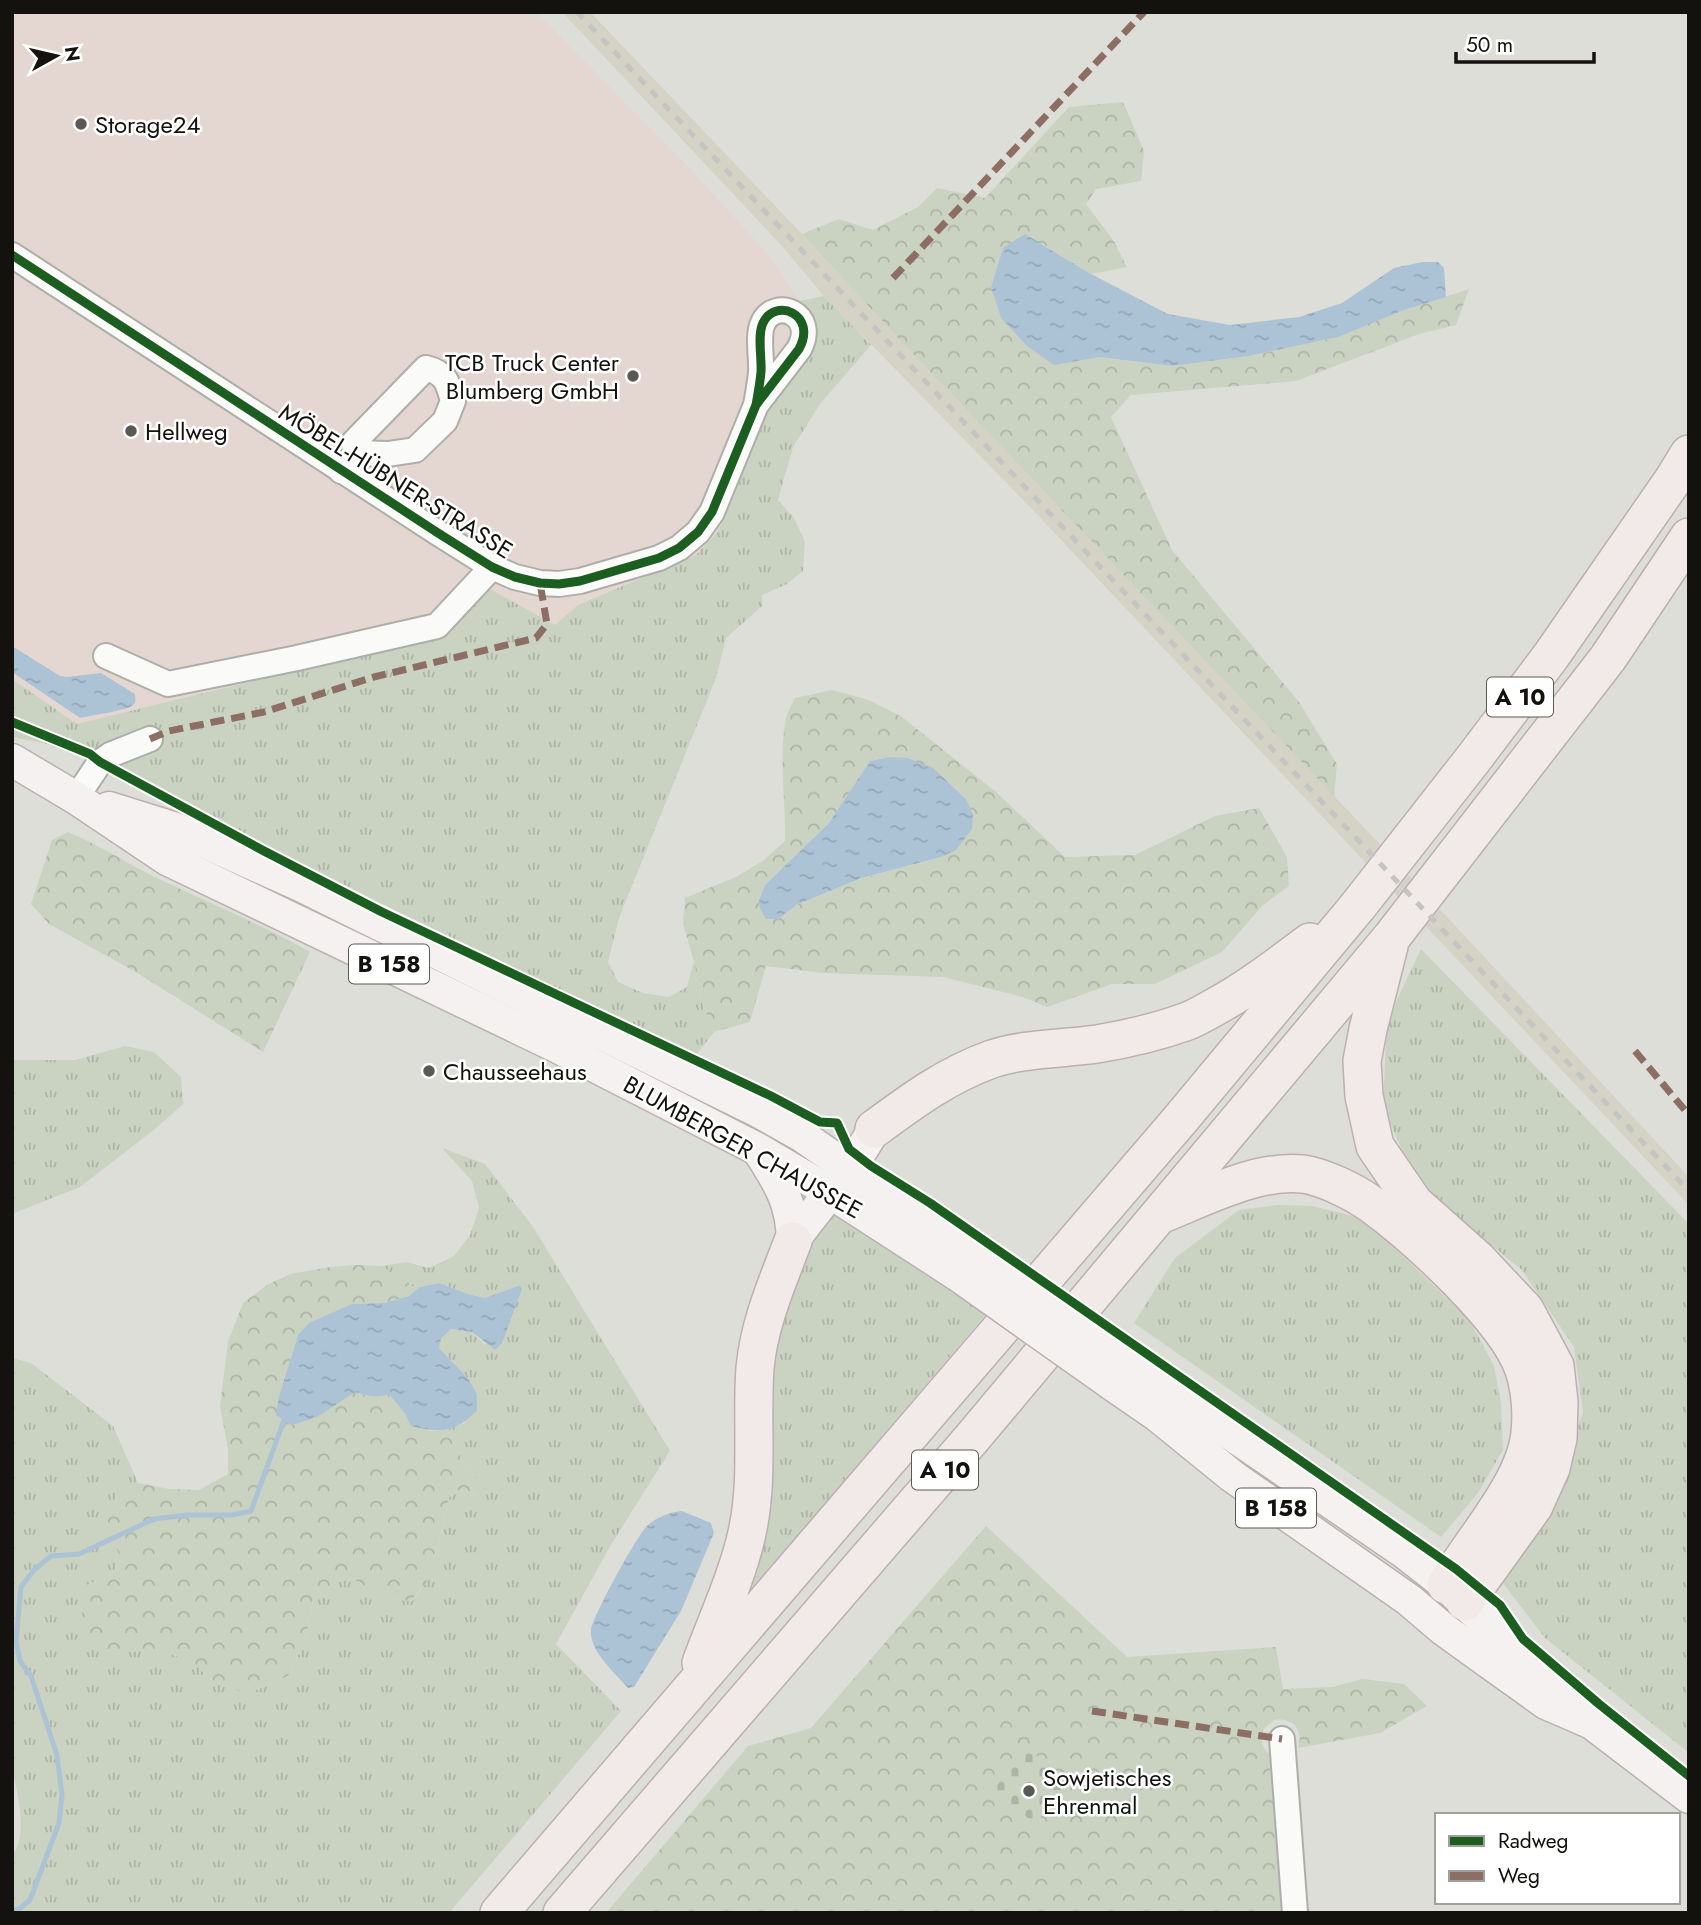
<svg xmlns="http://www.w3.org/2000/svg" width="1701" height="1925" font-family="Jost,sans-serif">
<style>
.commercial{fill:#e4d6d0}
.built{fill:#d5d3c6}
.grass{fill:url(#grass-tufts)}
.forest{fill:url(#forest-crowns);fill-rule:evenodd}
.cemetery{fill:url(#cemetery-stones)}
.water{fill:url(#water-ripples)}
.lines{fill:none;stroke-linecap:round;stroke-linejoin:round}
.stream{stroke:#acc3d6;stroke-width:5}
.minor-casing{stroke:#aeaea9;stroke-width:28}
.major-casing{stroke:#bab1af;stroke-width:35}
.highway-casing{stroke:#bab1af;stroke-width:40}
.minor{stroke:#fafaf9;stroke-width:24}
.major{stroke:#f5f1f0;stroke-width:32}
.highway{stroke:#f2eae9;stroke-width:37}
.rail{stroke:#c4c4c2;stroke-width:5;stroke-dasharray:9 9;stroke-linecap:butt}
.major-bridge-casing{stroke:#bab1af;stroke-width:35;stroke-linecap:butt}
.major-bridge{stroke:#f5f1f0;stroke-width:32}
.quiet{stroke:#8d6e63;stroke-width:7;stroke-dasharray:14 7;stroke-linecap:butt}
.cycleway-casing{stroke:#fff;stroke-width:13}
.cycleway{stroke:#1b5e20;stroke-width:9}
.poi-dot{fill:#5a5955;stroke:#fff;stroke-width:2.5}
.labels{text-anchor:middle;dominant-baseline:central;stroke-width:5;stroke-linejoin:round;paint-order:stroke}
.shield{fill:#fff;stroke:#5a5956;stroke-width:2}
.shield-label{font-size:23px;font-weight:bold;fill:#13120e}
.poi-label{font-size:24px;fill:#13120e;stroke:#fff;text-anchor:start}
.street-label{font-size:24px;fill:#13120e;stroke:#fff}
</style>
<defs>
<pattern id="grass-tufts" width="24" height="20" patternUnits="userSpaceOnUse" patternTransform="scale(1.75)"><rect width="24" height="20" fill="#cad2c1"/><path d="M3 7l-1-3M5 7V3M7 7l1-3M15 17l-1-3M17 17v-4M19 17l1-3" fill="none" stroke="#adb3a5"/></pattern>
<pattern id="forest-crowns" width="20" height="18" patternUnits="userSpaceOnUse" patternTransform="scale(1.75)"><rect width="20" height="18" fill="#cad2c1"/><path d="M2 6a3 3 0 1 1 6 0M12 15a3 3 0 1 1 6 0" fill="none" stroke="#adb3a5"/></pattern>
<pattern id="cemetery-stones" width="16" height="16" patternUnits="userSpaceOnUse" patternTransform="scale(1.75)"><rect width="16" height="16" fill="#cad2c1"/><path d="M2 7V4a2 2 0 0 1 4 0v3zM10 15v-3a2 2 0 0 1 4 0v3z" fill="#adb3a5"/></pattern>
<pattern id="water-ripples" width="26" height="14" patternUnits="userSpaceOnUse" patternTransform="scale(1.75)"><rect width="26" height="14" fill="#acc3d6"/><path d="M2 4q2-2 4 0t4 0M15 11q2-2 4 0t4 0" fill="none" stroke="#93a6b6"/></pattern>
</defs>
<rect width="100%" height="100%" fill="#deded8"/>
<path class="commercial" d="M12,12h524l160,163 75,83 45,68 -2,15 -97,192 -21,22 -118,50 -23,20 -67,-37 -38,45 -373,91 -65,-45v-43h6l-6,-4z"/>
<path class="built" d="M562,12h28l212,222 95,103 459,482 333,358v28l-660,-699 -205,-210 -42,-50z"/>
<g class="grass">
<path d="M824,296l47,49 -51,59 -27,43 -15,53 16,18 11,24 -2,29 -16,13 -25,11v11l-36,32 -10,40 -97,240 -11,44 10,20 25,11 26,4 18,-10 7,-26 8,42 12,29 -18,23 -206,-97 -273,-137 -99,-56 -15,-14 -17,8 -39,-15 -35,-7v-58l65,45 372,-91 39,-45 67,37 23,-20 118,-50 21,-22 18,-39 20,-60 15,-29 44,-65 2,-14 -17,-25z"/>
<path d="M1421,949l268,275v529l-144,-115 -43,-56 47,-71 34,-99 -9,-65 -52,-77 -105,-85 -34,-79 4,-85z"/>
<path d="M125,1046l29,6 27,25 2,27 -28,25 -75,58 -68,27v-154h63z"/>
<path d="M442,1148l43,16 48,63 137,224 -58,92 -56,101 65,67 -172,202h-437v-58c16,-17 6,-64 0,-85v-412l19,5 82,63 25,57 -19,8 3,68 -10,14 3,81 39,-5 38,12 19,19 36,14 41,-18 17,-35 8,-40 22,-19 18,-3 34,20 25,2 14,-18 12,-38 11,-48 12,-8 16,6 1,-15 -15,-19 -16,-31 18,-7 2,-46 -28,-29 2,-9 10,-10 21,3 13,13 37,-56 -2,-4 -35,13 -17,-4 -29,-11 -19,4 -15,-2 -10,-7 -12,-12 23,-4 23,6 25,-12 16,-21 9,-27 -7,-27z"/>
<path d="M1277,1205l35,1 53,13 105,102 24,45 7,37 2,47 -25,43 -37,44 -307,-214 41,-65 64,-48z"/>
<path d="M834,1208l153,105 -259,304 32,-211 26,-129z"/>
</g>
<g class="forest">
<path d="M1123,102l21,49 -3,30 -45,8 -10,15 27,36 14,27 -36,7 -48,-30 -40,4 -12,39 10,31 53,46 46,-7 72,9 77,-10 84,-18 71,-28 65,-21 -13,36 -37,9 -123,47 -165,14 -20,22 61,133 127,152 38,62 -3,32 -437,-459 -95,-103 37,-15 34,11 45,-23 19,-19 48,10 84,-91z"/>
<path d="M832,690l37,10 33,17 94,75 69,65 70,-2 80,-39 44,-8 28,49 2,29 -26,19 -41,47 -67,32h-43l-65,23 -24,-10 -80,-20 -119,-4 -58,-7 -16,56 -36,10 -12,-29 -8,-42 -11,-37 2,-26 51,-21 28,-17 21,-19c1,-39 -6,-79 0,-117 1,-9 6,-18 10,-26zM889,757c40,3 49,16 77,42l-25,58 -78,21 -67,27 -31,-20 64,-62 41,-62z"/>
<path d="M68,832c32,13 60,32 91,47 50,24 102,45 151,73l-47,100 -129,-81 -85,-47 -18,-20 21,-64z"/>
<path d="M356,1265l27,1c13,13 18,19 37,21l-11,9 -25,7 -32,1 -54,31 -19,61 59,6 17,-10c12,4 22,7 34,2l17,21 24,16 17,-1 16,31 15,19v15l-17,-6 -12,8 -11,48 -12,38 -15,18 -24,-2 -34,-20 -18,3 -22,19 -8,40 -17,35 -41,18 -36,-14 -19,-19 -38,-12 -39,5 -24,-14 -9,-24 3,-30 27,-13 10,-14 -20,-38 17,-30 19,-8 31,6 30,1 29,-16v-25l-8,-43 8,-64 15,-39 24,-18 23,-11 40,-7z"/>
<path d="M986,1526l141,131 149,-10 7,42 49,-2 30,-8 42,5 23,22 -47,27 -82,15c6,-18 -5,-31 -24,-28l-10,9c-5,11 -2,20 8,27l14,157h-680l142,-167 63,-18z"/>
</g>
<path class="cemetery" d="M1028,1748l41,35 -34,41 -41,-35z"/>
<g class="water">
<path d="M1025,234l66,40 77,40 62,11 69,-8 43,-14 52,-35 28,-6h16l6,6 2,29 -42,13 -66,27 -89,19 -77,10 -72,-9 -46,8 -27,-19 -26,-28 -10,-31 12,-39z"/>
<path d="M12,646l48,30 7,1 34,-4 34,21c0,5 2,8 -2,11 -4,5 -44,11 -53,13l-68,-46z"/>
<path d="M889,757l19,1 25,10 33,31 7,15 -1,15 -16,21 -15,7 -79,21 -66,27 -18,14h-12l-8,-15 7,-19 64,-62 41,-62z"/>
<path d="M439,1283l29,11 17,4 35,-13 2,4 -20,54 -7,7 -23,-18 -21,-3 -10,10 -2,9 28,29 10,17v16c-22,24 -36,23 -66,16l-5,-11 -17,-21c-12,5 -21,2 -34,-2l-38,25 -25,8 -16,-10 3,-19 19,-61 11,-12 43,-19 32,-1 25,-7 11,-9z"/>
<path d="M682,1511l29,12 3,10 -33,78 -47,76 -6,1c-13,-15 -39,-37 -37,-58 1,-12 47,-97 57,-105 9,-8 23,-13 34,-14z"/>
</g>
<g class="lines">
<path class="stream" d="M12,1910l7,-1 11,-9 29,-77 3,-28 -5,-40 -26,-79 -11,-15 -4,-20 5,-54 13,-17 17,-14 28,-2 75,-35 34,-4h44l19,-4 33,-91"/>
<defs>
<g id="minor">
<path d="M12,255l426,278 54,34 23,10 25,6 19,1 21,-3 79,-23 20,-10 19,-16 14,-20 44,-107 43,-56c19,-35 -24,-52 -36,-26 -6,12 -1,35 -2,49 -1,11 -3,22 -5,33"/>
<path d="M341,471l14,-18 -1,-11 72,-74c20,5 22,15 27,33l-8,20 -30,29 -27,4 -33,-1"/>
<path d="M106,656l62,28 129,-26 140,-32 55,-59"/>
<path d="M76,798l24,-36 10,-7 40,-16"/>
<path d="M1282,1739l13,174"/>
</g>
<g id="major">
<path d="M12,760l64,38 91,61 387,186 205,105 71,42 128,83"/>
<path d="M109,808l67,21 124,56 460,227 41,23 171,120"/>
<path d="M759,1151c21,33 33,51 34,90"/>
<path d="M793,1241c27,-38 59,-71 81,-112"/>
<path d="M1127,1363l277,189 42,33 53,50 61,50 26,31"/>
<path d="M1112,1384l45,31 75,61 177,124 34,29 36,26 67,48 46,20 97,74"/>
</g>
<g id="highway">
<path d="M1389,946l-21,83 -6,32 2,35 11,50 39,57 63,56 48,51 30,56 4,36 -1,36 -7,30 -17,38 -69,96"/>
<path d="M874,1129c38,-28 73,-54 118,-70 33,-11 71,-10 105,-15 30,-5 60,-12 88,-22 9,-3 19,-9 28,-14 35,-19 65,-42 97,-66"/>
<path d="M1162,1214c43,-17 95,-45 141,-40 21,3 51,18 68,30 44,32 136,115 153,166 6,19 8,43 6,63 -5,51 -58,107 -84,152"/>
<path d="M701,1663c15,-41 37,-88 46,-130 12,-54 4,-110 8,-165 4,-44 22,-85 38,-127"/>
<path d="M499,1913l680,-792 179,-215 116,-148 77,-102 122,-176 16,-26"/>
<path d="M562,1913l411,-476 418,-499 217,-280 81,-121"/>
</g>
</defs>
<use href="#minor" class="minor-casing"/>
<use href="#major" class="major-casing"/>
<use href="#highway" class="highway-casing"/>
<use href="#minor" class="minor"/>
<use href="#major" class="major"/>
<use href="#highway" class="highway"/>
<path class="rail" d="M577,12l1112,1179"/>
<defs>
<g id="major-bridge">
<path d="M972,1255l155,108"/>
<path d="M958,1275l154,109"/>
</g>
</defs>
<use href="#major-bridge" class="major-bridge-casing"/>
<use href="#major-bridge" class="major-bridge"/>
<g class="quiet">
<path d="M893,278l251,-266"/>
<path d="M150,739l19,-8 95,-19 110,-35 162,-39 11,-14 -7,-41"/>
<path d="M1635,1051l54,64"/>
<path d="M1092,1711l190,28"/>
</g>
<defs>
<g id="cycleway">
<path d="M12,255l426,278 54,34 23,10 25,6 19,1 21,-3 79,-23 20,-10 19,-16 14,-20 44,-107 43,-56c19,-35 -24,-52 -36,-26 -6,12 -1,35 -2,49 -1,11 -3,22 -5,33"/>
<path d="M12,722l78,32 10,8 164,89 118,61 389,184 49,26 17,1 12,26 22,17 59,37 526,366 44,36 23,34 76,65 90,72"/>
</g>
</defs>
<use href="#cycleway" class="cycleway-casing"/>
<use href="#cycleway" class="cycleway"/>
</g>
<g class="poi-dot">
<circle cx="81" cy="124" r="7"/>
<circle cx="633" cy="376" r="7"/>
<circle cx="131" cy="431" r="7"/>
<circle cx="429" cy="1071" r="7"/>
<circle cx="1029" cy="1791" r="7"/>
</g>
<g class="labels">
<g class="shield">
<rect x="1487" y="677.5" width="66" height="39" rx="5"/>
<rect x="349" y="944.5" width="80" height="39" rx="5"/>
<rect x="912" y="1450.5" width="66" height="39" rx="5"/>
<rect x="1236" y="1488.5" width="80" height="39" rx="5"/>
</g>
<g class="shield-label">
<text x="1520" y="697">A 10</text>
<text x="389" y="964">B 158</text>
<text x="945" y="1470">A 10</text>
<text x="1276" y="1508">B 158</text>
</g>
<g class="poi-label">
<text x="95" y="124">Storage24</text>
<text x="619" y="362" text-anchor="end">TCB Truck Center<tspan x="619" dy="28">Blumberg GmbH</tspan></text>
<text x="145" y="431">Hellweg</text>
<text x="443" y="1071">Chausseehaus</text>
<text x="1043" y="1777">Sowjetisches<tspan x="1043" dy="28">Ehrenmal</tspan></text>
</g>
<g class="street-label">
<text transform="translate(396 481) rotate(32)">MÖBEL-HÜBNER-STRASSE</text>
<text transform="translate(743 1147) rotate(29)">BLUMBERGER CHAUSSEE</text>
</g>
</g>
<rect width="1701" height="1925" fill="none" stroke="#13120e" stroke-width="28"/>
<rect x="1435" y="1813" width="245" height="91" fill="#ffffff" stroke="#a1a09f" stroke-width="2"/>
<rect x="1449" y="1836" width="35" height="10" fill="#1b5e20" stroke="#a1a09f" stroke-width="2"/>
<text x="1498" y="1848" font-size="21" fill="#13120e">Radweg</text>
<rect x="1449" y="1871" width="35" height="10" fill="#8d6e63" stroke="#a1a09f" stroke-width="2"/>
<text x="1498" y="1883" font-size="21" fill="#13120e">Weg</text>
<g transform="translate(56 56) rotate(82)" stroke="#ffffff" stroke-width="5" paint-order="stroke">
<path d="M0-5L12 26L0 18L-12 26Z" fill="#13120e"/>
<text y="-10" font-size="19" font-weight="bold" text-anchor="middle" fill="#13120e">N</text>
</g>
<path d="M1456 52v10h138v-10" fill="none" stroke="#13120e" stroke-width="3.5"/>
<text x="1466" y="52" font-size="21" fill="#13120e" stroke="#ffffff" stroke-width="5" paint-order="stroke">50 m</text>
</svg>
